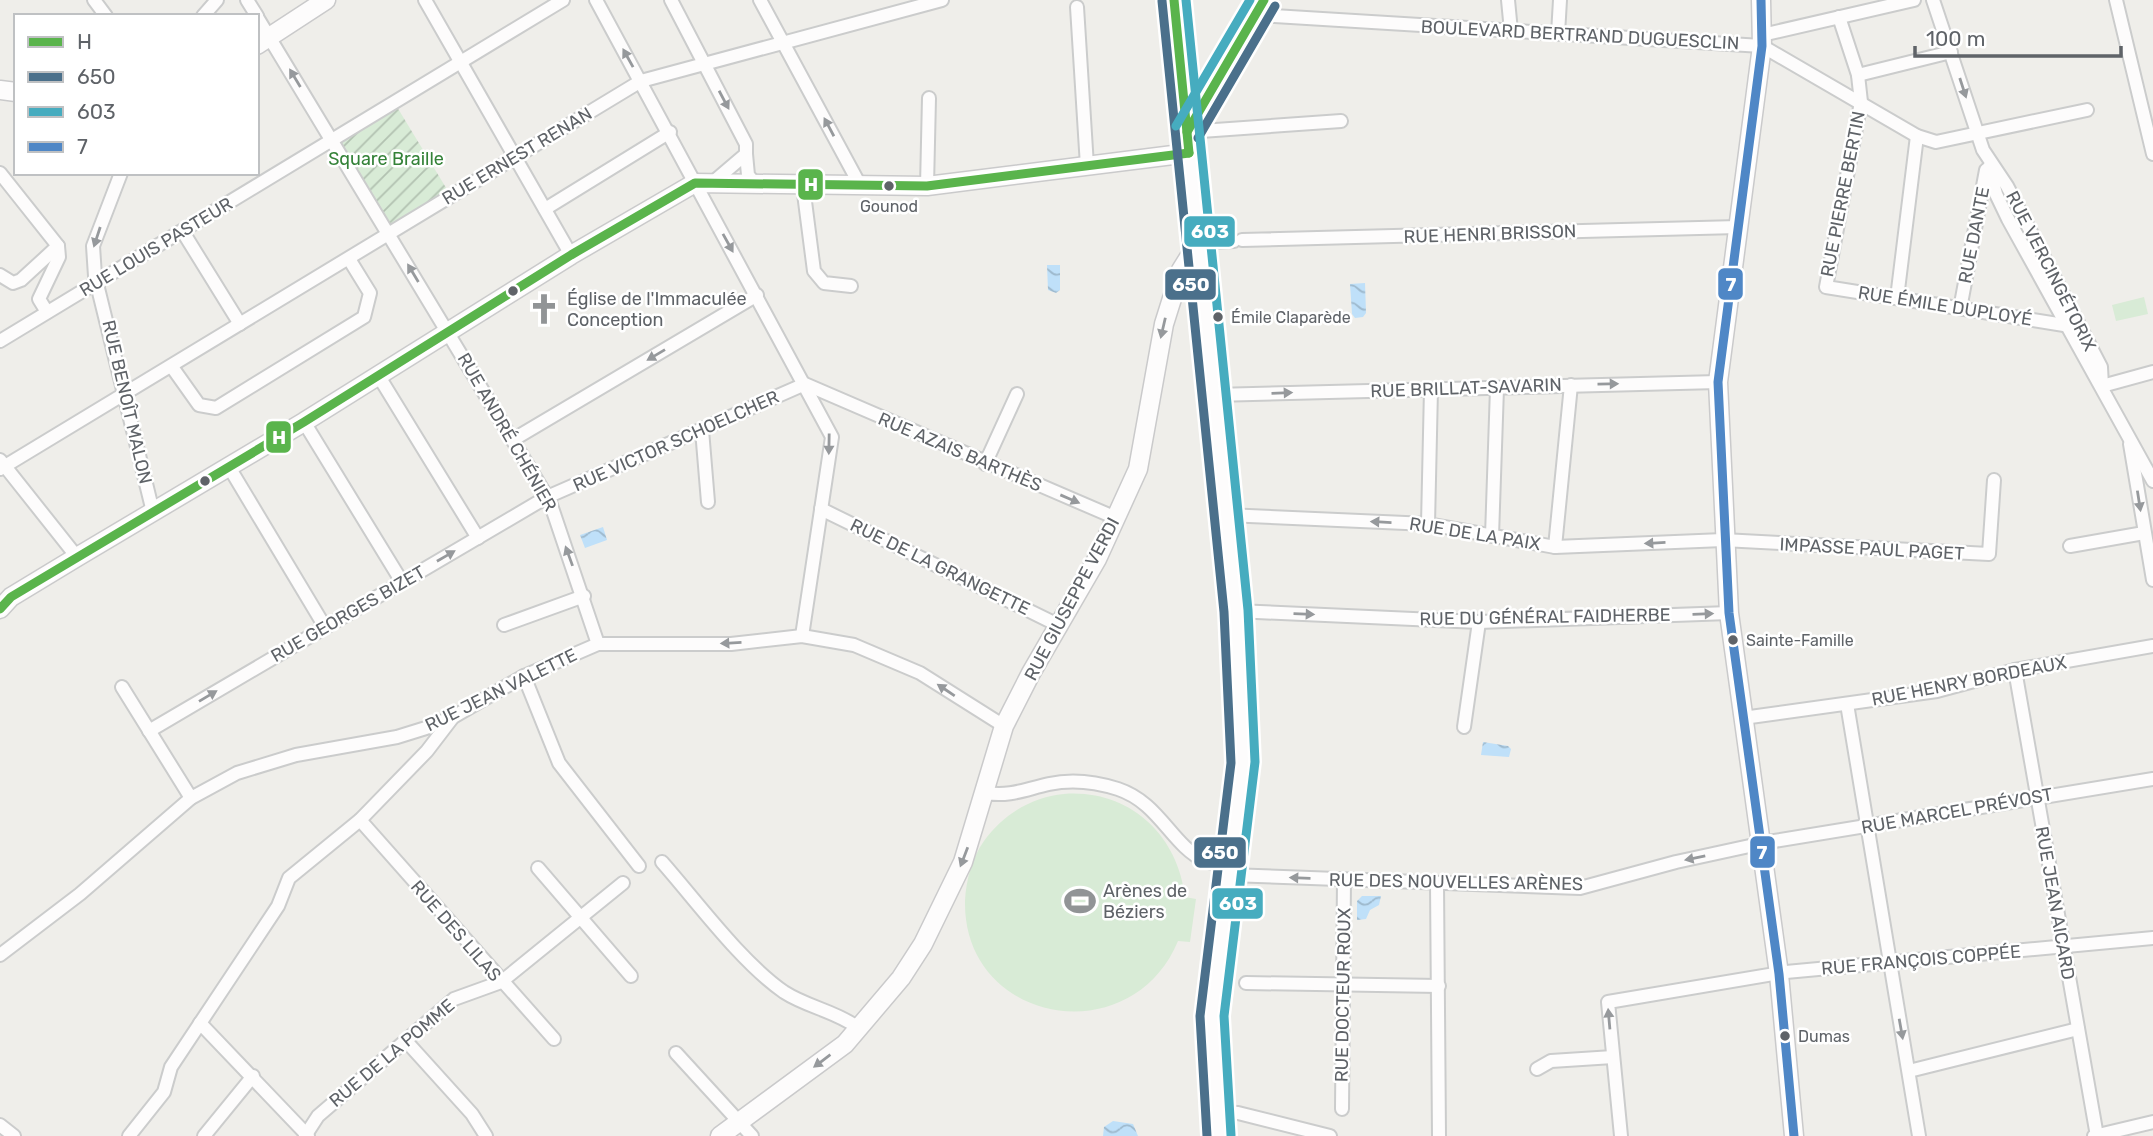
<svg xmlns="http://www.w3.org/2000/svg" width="2153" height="1136" font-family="Rubik,sans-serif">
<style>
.garden{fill:url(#garden-furrows)}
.pitch{fill:#d8ebd6}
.water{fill:url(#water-waves)}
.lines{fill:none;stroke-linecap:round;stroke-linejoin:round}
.street-casing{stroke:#cbcccc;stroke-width:16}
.secondary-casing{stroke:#cacacb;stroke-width:21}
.street{stroke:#fdfcfc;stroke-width:12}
.secondary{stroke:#fdfcfc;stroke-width:18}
.bus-1-casing{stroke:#fff;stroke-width:14}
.bus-2-casing{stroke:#fff;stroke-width:14}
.bus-3-casing{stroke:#fff;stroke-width:14}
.bus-4-casing{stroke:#fff;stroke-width:14}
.bus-1{stroke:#5ab44c;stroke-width:9}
.bus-2{stroke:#4b708b;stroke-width:9}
.bus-3{stroke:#46acbf;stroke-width:9}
.bus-4{stroke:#4f87c6;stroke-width:9}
.oneway{fill:#96999c}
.bus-dot{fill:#5f6368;stroke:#fff;stroke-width:2.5}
.labels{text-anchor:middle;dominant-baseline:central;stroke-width:5;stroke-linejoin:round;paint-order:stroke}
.bus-label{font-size:16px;fill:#5f6368;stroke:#fff;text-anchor:start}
.street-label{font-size:18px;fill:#5f6368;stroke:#fff}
.park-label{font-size:18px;fill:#348238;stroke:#fff}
.poi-label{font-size:18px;fill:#5f6368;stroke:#fff;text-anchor:start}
.line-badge{stroke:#fff;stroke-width:2.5}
.badge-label{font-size:19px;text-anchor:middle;font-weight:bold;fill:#fff}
</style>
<defs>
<pattern id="garden-furrows" width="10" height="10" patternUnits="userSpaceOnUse" patternTransform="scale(1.75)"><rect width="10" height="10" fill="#d8ebd6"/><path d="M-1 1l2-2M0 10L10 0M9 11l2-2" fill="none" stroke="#b2c2b1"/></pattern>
<pattern id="water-waves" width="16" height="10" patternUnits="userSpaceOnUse" patternTransform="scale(1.75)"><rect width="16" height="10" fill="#bfe0f9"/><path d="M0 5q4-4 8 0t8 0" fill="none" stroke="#9eb9cd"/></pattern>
</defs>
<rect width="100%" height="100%" fill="#efeeea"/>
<path class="garden" d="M394,102l57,94 -61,38 -58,-94z"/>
<g class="pitch">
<path d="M2144,297l4,17 -32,7 -4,-16z"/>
<path d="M1064,794c64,-5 114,40 121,103l11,2 -6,43 -12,-1c-47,113 -215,83 -213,-40 1,-21 7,-43 19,-60 19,-26 47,-44 80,-47z"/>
</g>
<g class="water">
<path d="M1047,265h13v25l-4,3 -8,-3z"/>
<path d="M1365,283l1,30 -3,4 -8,1 -3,-4 -2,-30z"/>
<path d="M603,527l4,13 -22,8 -5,-13z"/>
<path d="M1483,742l25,4 3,3 -2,8 -28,-2z"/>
<path d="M1362,896h19l-2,9 -9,5 -4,9 -9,1v-19z"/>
<path d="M1113,1121l20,3 5,12h-35l1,-9z"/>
</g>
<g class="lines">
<defs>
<g id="street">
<path d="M94,0l12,16"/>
<path d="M247,0l10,16"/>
<path d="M425,0l146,255"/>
<path d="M596,0l236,437 -30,199"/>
<path d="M671,0l75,144v10l-34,29"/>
<path d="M760,0l101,187"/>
<path d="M1508,0l3,31"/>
<path d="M1933,0l50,150 24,36 94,181 1,19"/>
<path d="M2116,0l37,154"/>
<path d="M1077,7l10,159"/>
<path d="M1256,15l506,31 155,90 19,6 151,-32"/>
<path d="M203,16l14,-16"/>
<path d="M257,17l293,485 48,142"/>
<path d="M1839,17l19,58 3,27 -35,185 238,38"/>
<path d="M1558,34l2,-34"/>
<path d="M1762,35l152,-35"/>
<path d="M1858,75l93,-23"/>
<path d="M1187,132l154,-11"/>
<path d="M746,154l2,21 8,10"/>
<path d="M1989,167l7,27 12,25 145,262"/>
<path d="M0,173l58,73 1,11 -20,42 8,13"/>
<path d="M121,173l-28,73 2,30 58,236"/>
<path d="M803,186l11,85 10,12 27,3"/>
<path d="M927,186l2,-88"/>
<path d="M545,209l125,-77"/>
<path d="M183,232l57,92"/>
<path d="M1242,240l496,-13"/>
<path d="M1198,243l36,-2"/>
<path d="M0,275l13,8 8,-3 37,-34"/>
<path d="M1897,298l20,-162"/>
<path d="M1960,309l26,-139"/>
<path d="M0,341l563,-341"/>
<path d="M172,367l27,38 17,3 148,-91 6,-24 -21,-34"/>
<path d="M378,375l100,163"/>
<path d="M2102,386l51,-14"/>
<path d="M1214,395l504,-13"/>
<path d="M304,422l98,160"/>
<path d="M702,430l6,72"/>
<path d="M514,439l243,-144"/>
<path d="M2130,444l23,136"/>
<path d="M0,460l77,97"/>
<path d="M985,464l32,-70"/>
<path d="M229,467l96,160"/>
<path d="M0,469l641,-388 301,-81"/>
<path d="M821,509l237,116"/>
<path d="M1226,515l202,9 127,23 168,-7 266,14 5,-74"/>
<path d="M1428,524l3,-135"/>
<path d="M1492,536l5,-148"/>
<path d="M2070,546l74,-13"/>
<path d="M1555,547l16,-162"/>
<path d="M1236,611l243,11 250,-9"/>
<path d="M504,625l80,-29"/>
<path d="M2015,670l82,466"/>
<path d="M524,676l35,87 80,103"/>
<path d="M122,687l69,111"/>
<path d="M1847,704l72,432"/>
<path d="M1743,718l194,-27 78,-21 138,-24"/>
<path d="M1464,727l15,-105"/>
<path d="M149,731l398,-234 258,-113 311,134"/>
<path d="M986,793c24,4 40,-4 63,-9 23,-5 47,-2 69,5 42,14 53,56 87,72 7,3 18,4 26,5"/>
<path d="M360,820l194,219"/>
<path d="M662,862c36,41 79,100 122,130 23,15 51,19 73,35"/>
<path d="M538,868l93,108"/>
<path d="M1229,875l351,13 96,-26 92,-20 385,-63"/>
<path d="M1437,883l2,253"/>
<path d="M0,955l80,-61 111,-96 46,-25 59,-18 101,-18 29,-9 27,-11 71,-41 74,-32h133l71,-8 52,9 66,28 84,53"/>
<path d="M1246,983l193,3"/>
<path d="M200,1023l108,113"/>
<path d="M406,1041l66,73 14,22"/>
<path d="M676,1053l76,83"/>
<path d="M1537,1069l14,-8 62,-4"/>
<path d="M1909,1071l169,-42"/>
<path d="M1342,1109l2,-229"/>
<path d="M1218,1112l20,1 92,23"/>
<path d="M0,1125l14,11"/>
<path d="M129,1136l35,-44 7,-25 107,-161 11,-28 71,-58 67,-69 26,-34"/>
<path d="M204,1136l49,-60"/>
<path d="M305,1136l13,-20 136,-117 47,-17 122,-99"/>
<path d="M1621,1136l-13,-134 178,-30 367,-34"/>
<path d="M2094,1136l59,-14"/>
</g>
<g id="secondary">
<path d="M1174,0l62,611 7,152 -31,253 7,120"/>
<path d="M1761,0l1,46 -44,336 11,231 50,361 15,162"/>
<path d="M257,45l69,-45"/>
<path d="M0,90l16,2"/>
<path d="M1187,132l77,-132"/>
<path d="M0,609l11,-12 66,-40 227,-135 267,-167 124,-72 232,3 262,-33"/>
<path d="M720,1136l125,-92 56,-66 22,-34 40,-82 41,-136 27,-53 66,-114 41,-90 26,-145 17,-54 17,-27"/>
</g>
</defs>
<use href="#street" class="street-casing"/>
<use href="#secondary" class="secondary-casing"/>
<use href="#street" class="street"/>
<use href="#secondary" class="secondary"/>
<defs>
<g id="bus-1">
<path d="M1174,0l15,153"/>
<path d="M1187,132l77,-132"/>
<path d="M0,609l11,-12 293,-175 267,-167 124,-72 232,3 262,-33"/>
</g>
<g id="bus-2">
<path d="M1162,1l62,611 7,151 -31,253 7,120"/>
<path d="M1198,138l77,-132"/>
</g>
<g id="bus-3">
<path d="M1186,0l62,610 7,152 -31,254 7,119"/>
<path d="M1176,126l74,-126"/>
</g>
<path id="bus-4" d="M1761,0l1,46 -44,336 11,231 50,361 15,162"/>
</defs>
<use href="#bus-1" class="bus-1-casing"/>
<use href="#bus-2" class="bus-2-casing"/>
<use href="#bus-3" class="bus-3-casing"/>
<use href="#bus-4" class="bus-4-casing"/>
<use href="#bus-1" class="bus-1"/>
<use href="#bus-2" class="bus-2"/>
<use href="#bus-3" class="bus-3"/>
<use href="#bus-4" class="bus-4"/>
</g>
<defs><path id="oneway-solid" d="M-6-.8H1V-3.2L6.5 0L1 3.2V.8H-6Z" transform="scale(1.75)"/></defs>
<g class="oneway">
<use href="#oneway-solid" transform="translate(628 58) rotate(-119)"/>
<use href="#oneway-solid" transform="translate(295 78) rotate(-121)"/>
<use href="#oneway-solid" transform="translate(1963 88) rotate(72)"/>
<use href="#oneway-solid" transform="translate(724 100) rotate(62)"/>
<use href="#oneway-solid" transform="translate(829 127) rotate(-118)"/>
<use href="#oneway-solid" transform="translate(97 237) rotate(108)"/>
<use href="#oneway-solid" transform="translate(728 243) rotate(61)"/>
<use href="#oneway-solid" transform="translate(413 273) rotate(-121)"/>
<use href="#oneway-solid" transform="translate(1163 328) rotate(103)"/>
<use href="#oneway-solid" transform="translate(656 355) rotate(149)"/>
<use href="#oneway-solid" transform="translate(1608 384) rotate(-1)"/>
<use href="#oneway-solid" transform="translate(1282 393) rotate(-2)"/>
<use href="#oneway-solid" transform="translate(829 444) rotate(91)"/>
<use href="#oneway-solid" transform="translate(1070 499) rotate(23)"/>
<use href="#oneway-solid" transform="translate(2139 501) rotate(81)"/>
<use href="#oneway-solid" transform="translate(1381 522) rotate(-177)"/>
<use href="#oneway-solid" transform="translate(1655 543) rotate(177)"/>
<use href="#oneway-solid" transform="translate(446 556) rotate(-30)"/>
<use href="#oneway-solid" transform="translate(569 556) rotate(-110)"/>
<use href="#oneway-solid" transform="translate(1304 614) rotate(2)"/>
<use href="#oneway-solid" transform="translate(1703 614) rotate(-2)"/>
<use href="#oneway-solid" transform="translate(731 643) rotate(177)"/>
<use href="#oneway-solid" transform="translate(946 690) rotate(-146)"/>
<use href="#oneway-solid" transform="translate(208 696) rotate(-31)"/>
<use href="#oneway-solid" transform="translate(964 857) rotate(111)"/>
<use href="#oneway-solid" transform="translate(1695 858) rotate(168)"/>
<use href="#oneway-solid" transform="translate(1300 878) rotate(-178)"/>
<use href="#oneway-solid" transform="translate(1609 1019) rotate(-95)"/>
<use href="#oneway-solid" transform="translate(1901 1029) rotate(80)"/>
<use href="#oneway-solid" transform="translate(822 1061) rotate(143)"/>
</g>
<defs>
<symbol id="church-bare" viewBox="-9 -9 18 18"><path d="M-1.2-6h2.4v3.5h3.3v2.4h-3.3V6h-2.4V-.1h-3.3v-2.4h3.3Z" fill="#919496" stroke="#fff" stroke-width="2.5" paint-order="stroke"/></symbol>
<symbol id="stadium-bare" viewBox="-9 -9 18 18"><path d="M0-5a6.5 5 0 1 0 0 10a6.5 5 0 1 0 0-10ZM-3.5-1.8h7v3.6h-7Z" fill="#919496" stroke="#fff" stroke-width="2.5" paint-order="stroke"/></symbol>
</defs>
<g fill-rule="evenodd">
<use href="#church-bare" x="522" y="287" width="44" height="44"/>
<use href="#stadium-bare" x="1058" y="879" width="44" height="44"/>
</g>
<g class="bus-dot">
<circle cx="889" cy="186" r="6"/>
<circle cx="513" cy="291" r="6"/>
<circle cx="1218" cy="317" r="6"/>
<circle cx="205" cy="481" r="6"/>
<circle cx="1733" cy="640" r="6"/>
<circle cx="1785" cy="1036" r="6"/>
</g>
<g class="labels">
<g class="bus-label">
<text x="889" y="206" text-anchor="middle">Gounod</text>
<text x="1231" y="317">Émile Claparède</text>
<text x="1746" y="640">Sainte-Famille</text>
<text x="1798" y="1036">Dumas</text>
</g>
<g class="street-label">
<text transform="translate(1580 35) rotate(3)">BOULEVARD BERTRAND DUGUESCLIN</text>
<text transform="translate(517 156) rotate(-31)">RUE ERNEST RENAN</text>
<text transform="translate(1843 194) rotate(-79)">RUE PIERRE BERTIN</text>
<text transform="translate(1490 234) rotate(-2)">RUE HENRI BRISSON</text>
<text transform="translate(1974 235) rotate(-79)">RUE DANTE</text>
<text transform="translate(156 247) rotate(-31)">RUE LOUIS PASTEUR</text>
<text transform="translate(2051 271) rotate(63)">RUE VERCINGÉTORIX</text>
<text transform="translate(1945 306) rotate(9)">RUE ÉMILE DUPLOYÉ</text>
<text transform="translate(1466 388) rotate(-2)">RUE BRILLAT-SAVARIN</text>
<text transform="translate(127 402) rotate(77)">RUE BENOÎT MALON</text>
<text transform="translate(507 432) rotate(60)">RUE ANDRÉ CHÉNIER</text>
<text transform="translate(676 441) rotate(-24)">RUE VICTOR SCHOELCHER</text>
<text transform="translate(960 452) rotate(23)">RUE AZAIS BARTHÈS</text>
<text transform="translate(1475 534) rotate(9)">RUE DE LA PAIX</text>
<text transform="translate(1872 549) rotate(3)">IMPASSE PAUL PAGET</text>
<text transform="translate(940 567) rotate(26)">RUE DE LA GRANGETTE</text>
<text transform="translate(1072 599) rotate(-62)">RUE GIUSEPPE VERDI</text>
<text transform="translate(348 614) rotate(-30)">RUE GEORGES BIZET</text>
<text transform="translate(1545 617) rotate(-1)">RUE DU GÉNÉRAL FAIDHERBE</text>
<text transform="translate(1969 681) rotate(-11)">RUE HENRY BORDEAUX</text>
<text transform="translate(501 690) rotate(-26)">RUE JEAN VALETTE</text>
<text transform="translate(1957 811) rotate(-10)">RUE MARCEL PRÉVOST</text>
<text transform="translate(1456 882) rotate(1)">RUE DES NOUVELLES ARÈNES</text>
<text transform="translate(2055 903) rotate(80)">RUE JEAN AICARD</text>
<text transform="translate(456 931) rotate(49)">RUE DES LILAS</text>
<text transform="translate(1921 960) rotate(-5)">RUE FRANÇOIS COPPÉE</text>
<text transform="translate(1343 995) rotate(-89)">RUE DOCTEUR ROUX</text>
<text transform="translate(392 1053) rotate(-40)">RUE DE LA POMME</text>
</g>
<g class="park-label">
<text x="386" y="159">Square Braille</text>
</g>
<g class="poi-label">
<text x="567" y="299">Église de l'Immaculée<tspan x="567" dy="21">Conception</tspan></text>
<text x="1103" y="891">Arènes de<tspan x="1103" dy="21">Béziers</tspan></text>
</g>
</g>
<g class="line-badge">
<rect x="797" y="168" width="27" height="33" rx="7" fill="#5ab44c"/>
<rect x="1183" y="215" width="53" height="33" rx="7" fill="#46acbf"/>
<rect x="1717" y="267" width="27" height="34" rx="7" fill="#4f87c6"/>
<rect x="1164" y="268" width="53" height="33" rx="7" fill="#4b708b"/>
<rect x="265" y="420" width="27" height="34" rx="7" fill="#5ab44c"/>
<rect x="1749" y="835" width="27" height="34" rx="7" fill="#4f87c6"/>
<rect x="1193" y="836" width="54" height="33" rx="7" fill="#4b708b"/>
<rect x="1211" y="887" width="53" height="33" rx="7" fill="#46acbf"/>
</g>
<g class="badge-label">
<text x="811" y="191">H</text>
<text x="1210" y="238">603</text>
<text x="1731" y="291">7</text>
<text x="1191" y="291">650</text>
<text x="279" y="444">H</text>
<text x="1762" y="859">7</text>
<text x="1220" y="859">650</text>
<text x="1238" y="910">603</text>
</g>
<rect x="14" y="14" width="245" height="161" fill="#ffffff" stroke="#bfc1c3" stroke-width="2"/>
<rect x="28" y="37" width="35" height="10" fill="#5ab44c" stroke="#bfc1c3" stroke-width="2"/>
<text x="77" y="49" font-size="21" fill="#5f6368">H</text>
<rect x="28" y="72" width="35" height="10" fill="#4b708b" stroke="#bfc1c3" stroke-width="2"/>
<text x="77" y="84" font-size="21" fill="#5f6368">650</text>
<rect x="28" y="107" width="35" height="10" fill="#46acbf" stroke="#bfc1c3" stroke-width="2"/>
<text x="77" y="119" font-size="21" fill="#5f6368">603</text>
<rect x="28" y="142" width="35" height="10" fill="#4f87c6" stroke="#bfc1c3" stroke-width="2"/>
<text x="77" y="154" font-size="21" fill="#5f6368">7</text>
<path d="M1915 46v10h206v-10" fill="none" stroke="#5f6368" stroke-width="3.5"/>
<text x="1926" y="46" font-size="21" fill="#5f6368" stroke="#ffffff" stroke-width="5" paint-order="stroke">100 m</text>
</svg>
